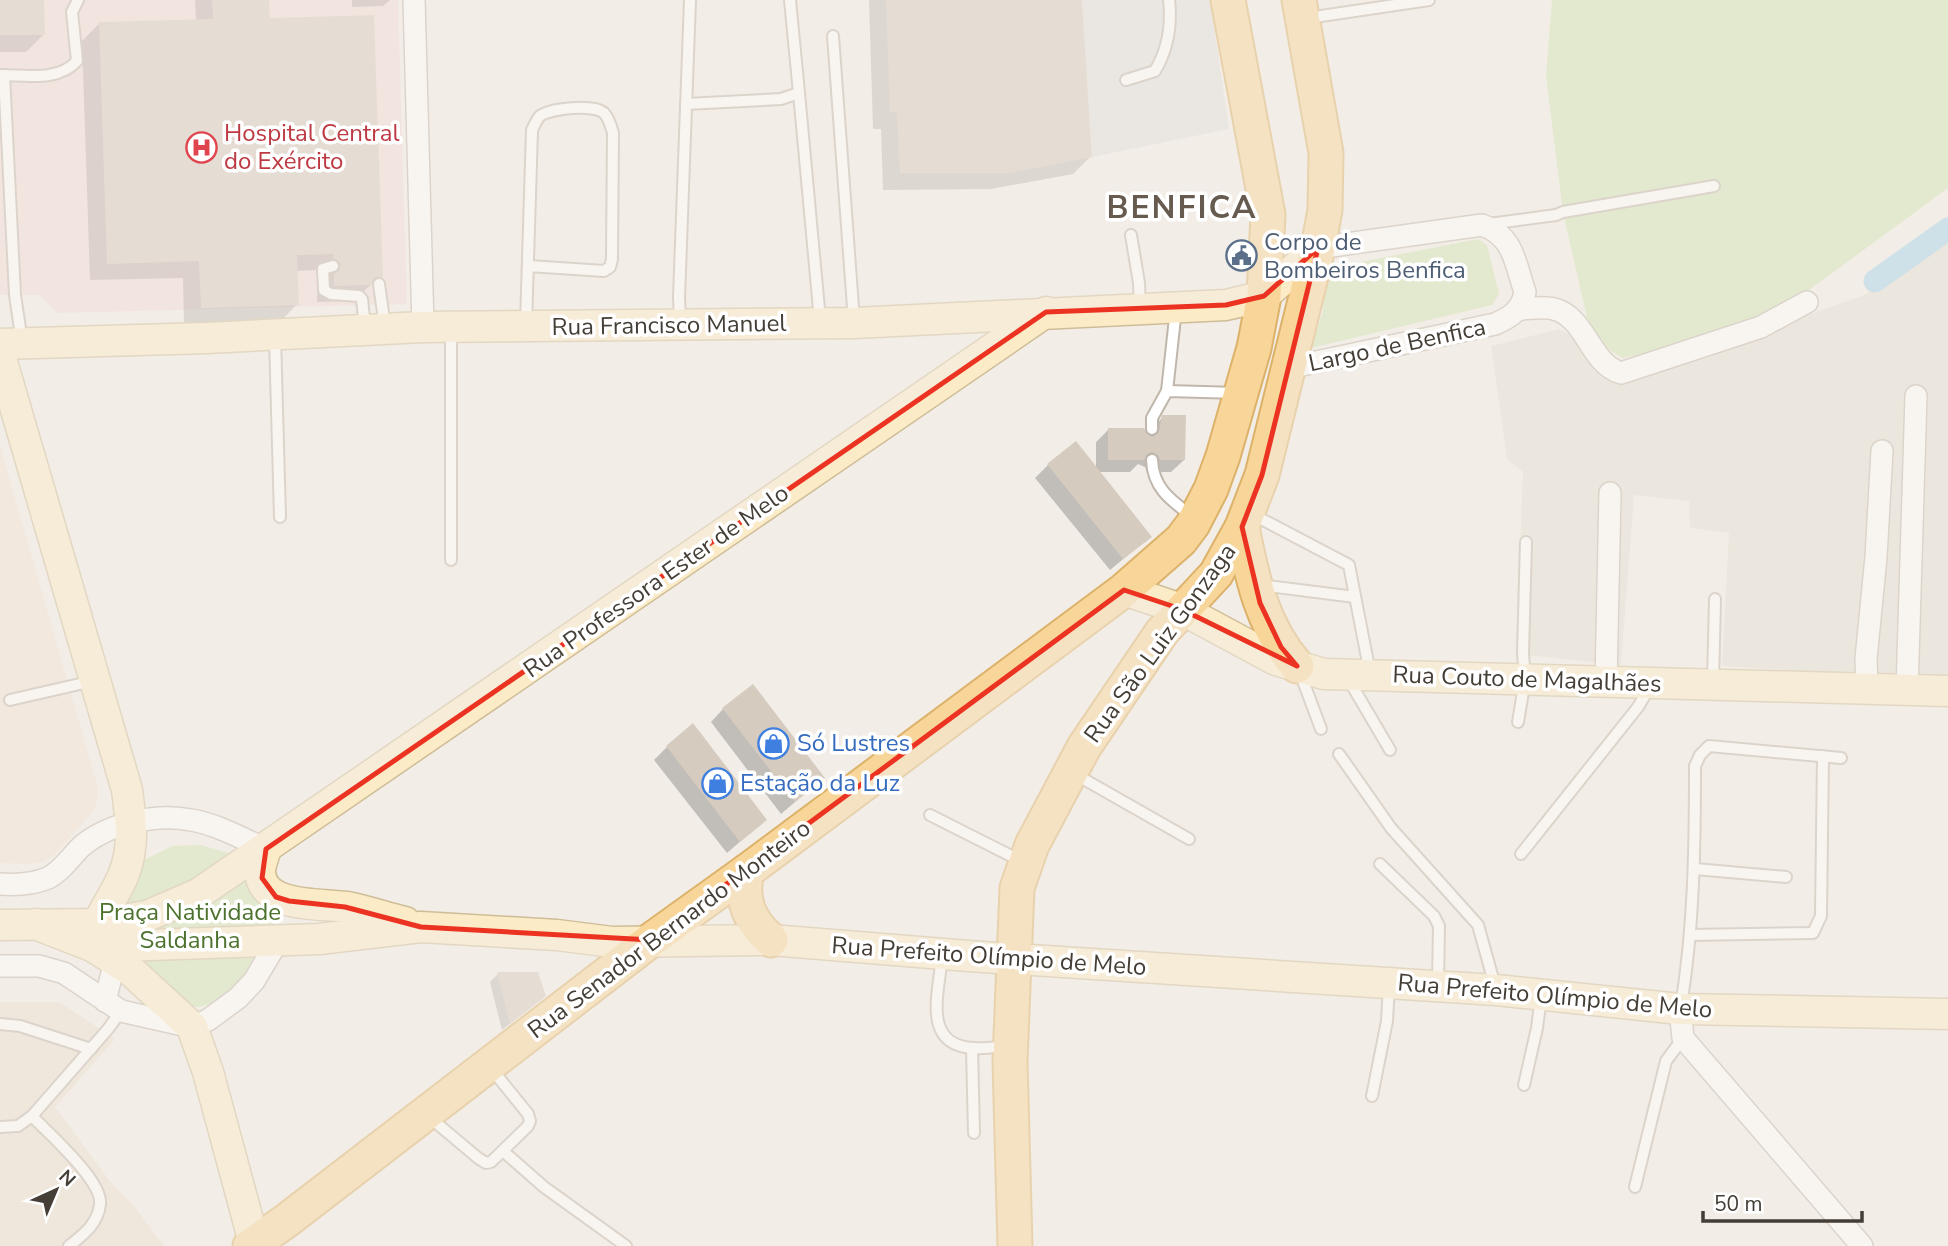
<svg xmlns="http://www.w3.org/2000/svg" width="1948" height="1246" font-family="'Nunito Sans',sans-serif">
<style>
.residential{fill:#e5dfd4}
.commercial{fill:#f3e3d2}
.education{fill:#eae1d1}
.medical{fill:#f2dcda}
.green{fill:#d0e4b1}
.parking{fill:#e0dedb}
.shadow{fill:#0003}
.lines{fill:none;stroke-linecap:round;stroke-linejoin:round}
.canal{stroke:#a5d3eb;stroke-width:23}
.building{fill:#d6cbbf}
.lane-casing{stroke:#c0b7ac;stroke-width:14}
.street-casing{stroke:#c0b7ac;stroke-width:24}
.secondary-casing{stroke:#cfbd98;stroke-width:33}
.primary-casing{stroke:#dcb26a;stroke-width:37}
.lane{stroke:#fff;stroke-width:10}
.street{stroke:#fff;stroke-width:21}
.secondary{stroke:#fbebc7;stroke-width:30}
.primary{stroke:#f8d699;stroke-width:33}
.marked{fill:none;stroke:#ec3322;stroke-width:5;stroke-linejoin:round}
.labels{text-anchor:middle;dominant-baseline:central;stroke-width:7;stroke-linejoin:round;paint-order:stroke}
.health-label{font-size:24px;fill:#be3a42;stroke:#fff;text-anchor:start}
.service-label{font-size:24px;fill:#4e5e75;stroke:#fff;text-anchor:start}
.street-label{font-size:24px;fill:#443e36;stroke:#fff}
.shop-label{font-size:24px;fill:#366cbe;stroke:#fff;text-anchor:start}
.park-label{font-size:24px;fill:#4c722d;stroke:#fff}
.district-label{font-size:32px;font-weight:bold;letter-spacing:2px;fill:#665b4e;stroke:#fff}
</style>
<rect width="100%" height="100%" fill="#f2ede6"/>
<path class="residential" d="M1948,239v436l-69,1 -157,-10 7,-133 -39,-5 -1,-27 -55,-6 -13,170 -105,-11 7,-182 -16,-13 -16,-113 68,-17 62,35 128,-28 115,-41 42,-26z"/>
<path class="commercial" d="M0,446l97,339 1,13 -5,13 -39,44 -11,7 -15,2 -28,-1z"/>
<path class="education" d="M0,1002h59l56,37 -60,68 57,77 22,22 30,40h-164z"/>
<path class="medical" d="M0,0h398l9,304 -350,9 -18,-18h-39z"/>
<g class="green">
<path d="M1552,0h396v188l-169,124 -39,22 -117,24 -19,-11 -17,-29 -24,-106 -17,-136z"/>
<path d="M1478,239l9,6 12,49 -7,11 -181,43 12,-37 2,-42z"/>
<path d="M201,845l27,8 14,9 27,41 3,29 -5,21 -44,47 -24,7 -31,-3 -22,-10 -31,-100 25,-32 32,-16z"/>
</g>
<path class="parking" d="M1082,0h128l19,129 -137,28z"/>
<g class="shadow">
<path d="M0,0h43v35l-17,17h-26z"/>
<path d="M195,0h72l1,20 113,256 -29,25 -35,1v-9l7,-11 -7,-6 -1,-6 -20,1 1,33 -17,18 -96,2 -1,-46 -93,2 -8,-239 17,-17 97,-3z"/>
<path d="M352,0h38l-7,6 -31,1z"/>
<path d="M869,0h212l9,157 -17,17 -82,15 -108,1 -2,-61h-8z"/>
<path d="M1163,417l21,43 -13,12h-24l-2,-5 -7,-3 -8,8h-31l51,65 -40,33 -75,-92 13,-13 48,3v-26l13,-13 39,12 2,-11z"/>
<path d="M723,709l100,69 -42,36 -70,-92z"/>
<path d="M667,747l98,73 -38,33 -73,-93z"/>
<path d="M498,974l37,30 -33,26 -12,-48z"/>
</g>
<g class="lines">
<path class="canal" d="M1875,281l73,-52"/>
</g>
<g class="building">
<path d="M0,0h44l1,35h-45z"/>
<path d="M212,0h57l1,18 104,-3 9,262h-8l-4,8 -37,1v-12l5,-3 2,-7 -8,-6v-4l-36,1 2,50 -98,3 -2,-47 -92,3 -8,-242 114,-3z"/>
<path d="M886,0h196l10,157 -82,16h-110l-3,-60 -7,-1z"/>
<path d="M1162,415h24l-1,45h-25l-2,-5 -6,-3 -5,2 -3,6h-36v-32h36l4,7 5,2 6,-5z"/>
<path d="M1076,441l76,96 -29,22 -76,-95z"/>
<path d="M753,684l72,94 -30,24 -73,-94z"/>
<path d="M693,723l74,97 -27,22 -74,-96z"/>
<path d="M497,972h41l8,24 -36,28z"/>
</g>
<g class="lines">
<defs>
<g id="lane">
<path d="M1306,20l15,-4 108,-16"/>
<path d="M833,36l21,285"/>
<path d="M0,75c26,0 58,7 77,-14l-5,-49 6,-12"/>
<path d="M4,75l11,220 7,47"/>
<path d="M1126,80l29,-9c13,-22 17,-45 14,-71"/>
<path d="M799,93l21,227"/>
<path d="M686,104l95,-5 18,-6 -9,-93"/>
<path d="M1489,224l67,-9 7,-3 151,-26"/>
<path d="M1131,235l8,48 1,25"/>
<path d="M333,266l-10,3 1,21 7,4 28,2 3,3 3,29"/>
<path d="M379,284l6,43"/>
<path d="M680,322l-1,-25 11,-297"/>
<path d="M526,324l6,-194c2,-4 5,-11 8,-14 10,-8 54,-12 64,-3 5,5 7,13 9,20l-1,126 -2,8 -6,4 -75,-5"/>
<path d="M275,337l5,180"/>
<path d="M1167,391l9,-82"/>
<path d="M1152,429v-11l15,-27 72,2"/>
<path d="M1152,460c1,29 20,41 41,57"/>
<path d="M1250,513l99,52 21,108"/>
<path d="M451,560v-230"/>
<path d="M1260,585l95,12"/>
<path d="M1299,670l22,59"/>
<path d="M1347,677l43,73"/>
<path d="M1713,682l2,-83"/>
<path d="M10,700l83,-19"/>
<path d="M1518,722l7,-42 -2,-27 3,-111"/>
<path d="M1339,754l52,74 87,97 17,61"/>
<path d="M1073,773l116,66"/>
<path d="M930,815l93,47"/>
<path d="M1521,854l117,-147 13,-22"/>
<path d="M1380,864l54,52 5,10 -1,57"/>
<path d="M1695,869l91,8"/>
<path d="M1690,935l123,-2 8,-17 2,-160"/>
<path d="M942,956c-3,36 -21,90 32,92 11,1 22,-1 33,-2"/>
<path d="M1681,1006c13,-80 14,-159 14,-240l5,-11 9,-9 132,12"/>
<path d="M0,1024l20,2 71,23"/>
<path d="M972,1048l2,85"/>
<path d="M1524,1085l13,-57 4,-31"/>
<path d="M1372,1096l15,-75 2,-36"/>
<path d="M32,1116c16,17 71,65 68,88 -2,20 -17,31 -31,42"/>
<path d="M428,1116l50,42 8,5 5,-1 37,-36 2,-5 -2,-7 -38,-47"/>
<path d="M0,1127l18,-1 14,-10 76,-87 13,-18"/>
<path d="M503,1151l41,36 82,59"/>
<path d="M1635,1187l31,-126 17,-23"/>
</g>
<g id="street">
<path d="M414,0l9,327"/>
<path d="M1520,309c10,0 24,-3 34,0 32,8 36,55 67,64l140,-46 46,-25"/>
<path d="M1288,368l207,-44c16,-7 27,-14 30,-32 -10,-29 -11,-56 -43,-67l-164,23"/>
<path d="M1606,682l4,-189"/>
<path d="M1867,689l-1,-30 10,-102 6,-106"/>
<path d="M1907,690l9,-294"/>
<path d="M0,884c15,1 34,0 48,-6 14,-7 24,-23 35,-33 27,-22 74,-32 108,-25 26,4 51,19 75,29"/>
<path d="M0,966h39l25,7 57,38 71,16 16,-7 30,-22 16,-17 25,-42"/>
<path d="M105,1001l10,-40"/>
<path d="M1680,1009l3,29 179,208"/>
</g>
<g id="secondary">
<path d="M0,344l207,-6 216,-11 431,-4 372,-18 38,-9 54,-48"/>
<path d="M0,355l127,435c4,30 8,58 -4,86 -7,17 -18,31 -25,48"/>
<path d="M1124,590l57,19 95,51 48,14 624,17"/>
<path d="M266,849c-2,6 -5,14 -6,21 0,39 61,33 87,37 19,4 38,10 58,15"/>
<path d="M35,924l59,23 225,-8 102,-12 136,8 55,7 159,-2 197,16 528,34 184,19 268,5"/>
<path d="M0,925l98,-1 49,-8 51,-22 848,-582"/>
<path d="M94,947l36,23 62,57 16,45 47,174"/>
</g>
<g id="primary">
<path d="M1242,527c10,51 20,99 55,139"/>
<path d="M747,871c-7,29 2,50 24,69"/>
<path d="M250,1246l36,-25 365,-281 96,-69 377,-281 57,-50 12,-16 18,-35 12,-33 18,-63 13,-45 10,-52 4,-81 -40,-215"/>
<path d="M1015,1246l-5,-185 7,-173 15,-43 52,-98 78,-115 54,-58 26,-47 20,-52 56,-227 7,-38 1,-57 -27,-153"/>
</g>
</defs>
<use href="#lane" class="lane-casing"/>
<use href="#street" class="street-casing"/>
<use href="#secondary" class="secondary-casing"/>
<use href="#primary" class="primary-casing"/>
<use href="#lane" class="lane"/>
<use href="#street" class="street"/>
<use href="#secondary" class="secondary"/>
<use href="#primary" class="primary"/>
</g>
<path d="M0 0H1948V1246H0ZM1318,248l-56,227 -20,52 18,76 21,44 16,19 -116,-57 -57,-19 -473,350 -230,-13 -76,-20 -56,-6 -13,-4 -14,-19 4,-29 780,-537 180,-7 38,-9z" fill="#f2ede6" fill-opacity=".55" fill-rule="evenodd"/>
<path class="marked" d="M1318,248l-56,227 -20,52 18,76 21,44 16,19 -116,-57 -57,-19 -473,350 -230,-13 -76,-20 -56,-6 -13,-4 -14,-19 4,-29 780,-537 180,-7 38,-9z"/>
<defs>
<symbol id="hospital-ring" viewBox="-11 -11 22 22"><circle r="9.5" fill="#fff" stroke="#e0444e" stroke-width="1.5"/><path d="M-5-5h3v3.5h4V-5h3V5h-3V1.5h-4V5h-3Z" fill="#e0444e"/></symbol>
<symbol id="civic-ring" viewBox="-11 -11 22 22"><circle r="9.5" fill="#fff" stroke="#5c6f8a" stroke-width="1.5"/><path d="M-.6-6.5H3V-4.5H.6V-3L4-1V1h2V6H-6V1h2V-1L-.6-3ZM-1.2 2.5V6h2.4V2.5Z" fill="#5c6f8a"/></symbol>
<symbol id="shop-ring" viewBox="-11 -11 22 22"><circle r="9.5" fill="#fff" stroke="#3f7fe0" stroke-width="1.5"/><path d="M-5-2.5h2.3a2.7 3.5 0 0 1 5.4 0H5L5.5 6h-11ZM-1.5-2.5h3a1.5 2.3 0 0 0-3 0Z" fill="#3f7fe0"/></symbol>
</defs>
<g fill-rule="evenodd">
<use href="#hospital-ring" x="184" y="130" width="35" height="35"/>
<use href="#civic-ring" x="1224" y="238" width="35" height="35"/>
<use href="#shop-ring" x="756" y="726" width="35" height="35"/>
<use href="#shop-ring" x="700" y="766" width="35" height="35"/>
</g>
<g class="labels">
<g class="health-label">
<text x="224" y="133">Hospital Central<tspan x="224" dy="28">do Exército</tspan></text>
</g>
<g class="service-label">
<text x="1264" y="242">Corpo de<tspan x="1264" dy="28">Bombeiros Benfica</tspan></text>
</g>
<g class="street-label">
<text transform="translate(669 325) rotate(-1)">Rua Francisco Manuel</text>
<text transform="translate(1397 345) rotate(-12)">Largo de Benfica</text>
<text transform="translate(656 581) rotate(-35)">Rua Professora Ester de Melo</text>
<text transform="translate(1160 643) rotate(-54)">Rua São Luiz Gonzaga</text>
<text transform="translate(1527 679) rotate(2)">Rua Couto de Magalhães</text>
<text transform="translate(669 929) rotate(-37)">Rua Senador Bernardo Monteiro</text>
<text transform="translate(989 956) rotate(4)">Rua Prefeito Olímpio de Melo</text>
<text transform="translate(1555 996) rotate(5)">Rua Prefeito Olímpio de Melo</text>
</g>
<g class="shop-label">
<text x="797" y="743">Só Lustres</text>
<text x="740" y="783">Estação da Luz</text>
</g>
<g class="park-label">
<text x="190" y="912">Praça Natividade<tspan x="190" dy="28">Saldanha</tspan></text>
</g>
<g class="district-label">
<text x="1182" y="207">BENFICA</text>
</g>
</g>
<g transform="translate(56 1190) rotate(44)" stroke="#ffffff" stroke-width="5" paint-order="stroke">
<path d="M0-5L12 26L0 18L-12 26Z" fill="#443e36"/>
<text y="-10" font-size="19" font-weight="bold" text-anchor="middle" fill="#443e36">N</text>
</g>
<path d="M1703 1211v10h159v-10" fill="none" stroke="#443e36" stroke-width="3.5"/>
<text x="1714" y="1211" font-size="21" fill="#443e36" stroke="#ffffff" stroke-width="5" paint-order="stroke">50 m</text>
</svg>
